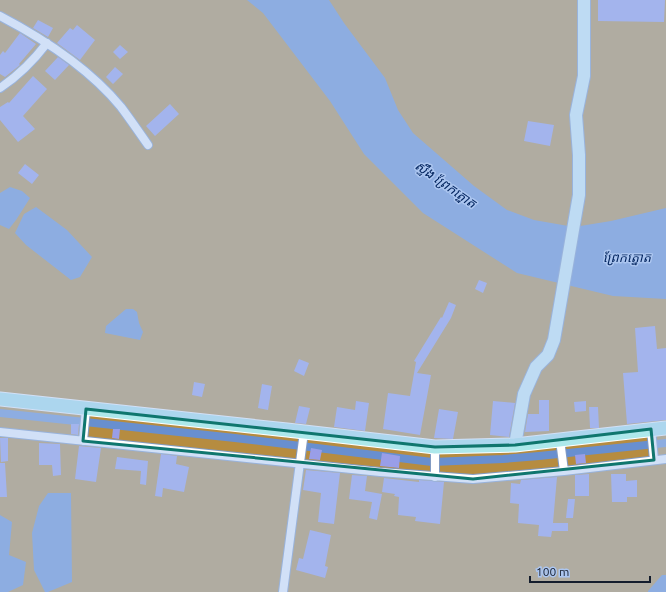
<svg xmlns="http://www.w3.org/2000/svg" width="666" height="592" viewBox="0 0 666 592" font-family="Ubuntu,'Noto Sans Khmer',sans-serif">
<rect width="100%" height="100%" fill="#acc6f0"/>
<path fill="#b68c40" d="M 0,0 L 666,0 L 666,592 L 0,592 Z"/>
<path fill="#688fcf" d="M 247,0 L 329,0 L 344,23 L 385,78 L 398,110 L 413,133 L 474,186 L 507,210 L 534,220 L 574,227 L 611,221 L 666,208 L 666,299 L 613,296 L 517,273 L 423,213 L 364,154 L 330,101 L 263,13 Z
M 10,187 L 22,191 L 30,198 L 16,220 L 9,229 L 0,225 L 0,193 Z
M 36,207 L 67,230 L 92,257 L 80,277 L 71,280 L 26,245 L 15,233 L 24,214 Z
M 126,309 L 133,309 L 137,312 L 139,323 L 143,332 L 140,340 L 105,333 L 106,326 Z
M 48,493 L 71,493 L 72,582 L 48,592 L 45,592 L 34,570 L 32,533 L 39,506 Z
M 0,515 L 12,522 L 9,555 L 26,562 L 23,585 L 8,592 L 0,592 Z
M 662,575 L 666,575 L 666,592 L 648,592 L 648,591 Z"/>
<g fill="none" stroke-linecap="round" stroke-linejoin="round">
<path stroke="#688fcf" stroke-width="8" d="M 0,413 L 235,438 L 432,462 L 503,459 L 539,456 L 666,443"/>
</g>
<path fill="#999ee8" d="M 598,0 L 665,0 L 664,22 L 598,21 Z
M 38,20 L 53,28 L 48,37 L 33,28 Z
M 77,25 L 95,40 L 80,60 L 57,43 L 70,28 L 73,30 Z
M 20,33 L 36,44 L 19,64 L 20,65 L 5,77 L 0,74 L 0,55 L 3,51 L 5,53 Z
M 120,45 L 128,52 L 120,59 L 113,52 Z
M 58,57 L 69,65 L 55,80 L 45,71 Z
M 115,67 L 123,74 L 113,84 L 106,77 Z
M 33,76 L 47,89 L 23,116 L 35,129 L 18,142 L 0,120 L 0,107 L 8,102 L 9,103 Z
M 170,104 L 179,114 L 155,136 L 146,126 Z
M 528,121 L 554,125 L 550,146 L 524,141 Z
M 25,164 L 39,175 L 32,184 L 18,173 Z
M 479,280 L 487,283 L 483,293 L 475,289 Z
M 449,302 L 456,305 L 451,318 L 417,373 L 431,375 L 420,435 L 383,429 L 388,393 L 410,396 L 416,362 L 414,361 L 441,317 L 442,318 Z
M 655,326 L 657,349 L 666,348 L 666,420 L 627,424 L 623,373 L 638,372 L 635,328 Z
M 299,359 L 309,363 L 304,376 L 294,371 Z
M 194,382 L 205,384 L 202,397 L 192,395 Z
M 262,384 L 272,386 L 268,410 L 258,408 Z
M 539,400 L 549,400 L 549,431 L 525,432 L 528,414 L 539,414 Z
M 356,401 L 369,403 L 365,431 L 334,427 L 337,407 L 355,410 Z
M 493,401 L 515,403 L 509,437 L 490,435 Z
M 586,401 L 586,411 L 575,412 L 574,402 Z
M 299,406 L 310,408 L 306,424 L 295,423 Z
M 589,407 L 598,407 L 599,428 L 590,428 Z
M 439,409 L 458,412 L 453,439 L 434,438 Z
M 71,424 L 79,424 L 78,435 L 71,434 Z
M 113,429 L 120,429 L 119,439 L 112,438 Z
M 0,438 L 8,438 L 8,461 L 1,462 Z
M 39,443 L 60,444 L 61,475 L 53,476 L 52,465 L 39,465 Z
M 79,446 L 101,448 L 96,482 L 75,479 Z
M 311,448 L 322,450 L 320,460 L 309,459 Z
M 382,453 L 400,456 L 399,468 L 380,466 Z
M 161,454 L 177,456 L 176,464 L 189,467 L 184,492 L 163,488 L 162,497 L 155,496 Z
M 585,454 L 586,463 L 576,464 L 575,455 Z
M 117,457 L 148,461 L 146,485 L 140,484 L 141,471 L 115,469 Z
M 0,463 L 5,463 L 7,497 L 0,497 Z
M 306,470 L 340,473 L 334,524 L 318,522 L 321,493 L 303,490 Z
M 589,474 L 589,496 L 575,496 L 575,475 Z
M 611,474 L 626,474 L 626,481 L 637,480 L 637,497 L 627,497 L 627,502 L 612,502 Z
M 352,475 L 367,476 L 365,491 L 382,494 L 377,520 L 369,518 L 372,502 L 349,499 Z
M 557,477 L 553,523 L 568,523 L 568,531 L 552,531 L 551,537 L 538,536 L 539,525 L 518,523 L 519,504 L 510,503 L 511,483 L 520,484 L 521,480 Z
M 384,478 L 419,482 L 419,480 L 444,482 L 440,524 L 415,521 L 416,517 L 398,515 L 399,497 L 394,496 L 395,494 L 382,492 Z
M 568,499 L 575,499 L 573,518 L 566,518 Z
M 310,530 L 331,535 L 325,566 L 328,567 L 325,578 L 296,570 L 299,558 L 303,559 Z"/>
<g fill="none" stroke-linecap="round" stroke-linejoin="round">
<g stroke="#829bc3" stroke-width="10">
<path id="street" d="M 0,16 C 44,39 89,68 121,107 C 130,119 139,132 148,145
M 0,88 C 18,76 34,60 47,43
M 651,429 L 654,460
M 0,432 L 380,472 L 473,479 L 564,471 L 666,459
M 560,440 L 564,471
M 83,441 L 86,409
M 435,477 L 435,447
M 283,592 L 304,432"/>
</g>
<g stroke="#829bc3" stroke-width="14">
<path id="secondary" d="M 515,445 L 524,394 L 536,367 L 548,355 L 554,340 L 579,195 L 579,155 L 576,115 L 584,76 L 584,0"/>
</g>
<g stroke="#fff" stroke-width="15">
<path id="primary" d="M 0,399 L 287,430 L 435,447 L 515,445 L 666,428"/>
</g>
<use href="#street" stroke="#fff" stroke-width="8"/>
<use href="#secondary" stroke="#d6f4f5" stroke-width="12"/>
<use href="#primary" stroke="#ade8eb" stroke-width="13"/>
</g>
<path d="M0 0H666V592H0ZM 86,409 L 435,447 L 515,445 L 651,429 L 654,460 L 473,479 L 83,441 Z" fill="#acc6f0" fill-opacity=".55" fill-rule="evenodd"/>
<path fill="none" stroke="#0f766e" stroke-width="3" stroke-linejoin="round" d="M 86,409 L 435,447 L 515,445 L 651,429 L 654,460 L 473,479 L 83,441 Z"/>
<g text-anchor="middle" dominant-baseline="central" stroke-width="3" stroke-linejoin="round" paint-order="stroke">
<g font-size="13" font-style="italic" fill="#03255f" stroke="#acc6f0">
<text transform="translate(446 184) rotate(35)">ស្ទឹង ព្រែកត្នោត</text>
<text x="627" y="257">ព្រែកត្នោត</text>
</g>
</g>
<path d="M530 576v6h120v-6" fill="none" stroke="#141d2d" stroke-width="2"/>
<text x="536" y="576" font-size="12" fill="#141d2d" stroke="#acc6f0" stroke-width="3" paint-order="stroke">100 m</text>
</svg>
